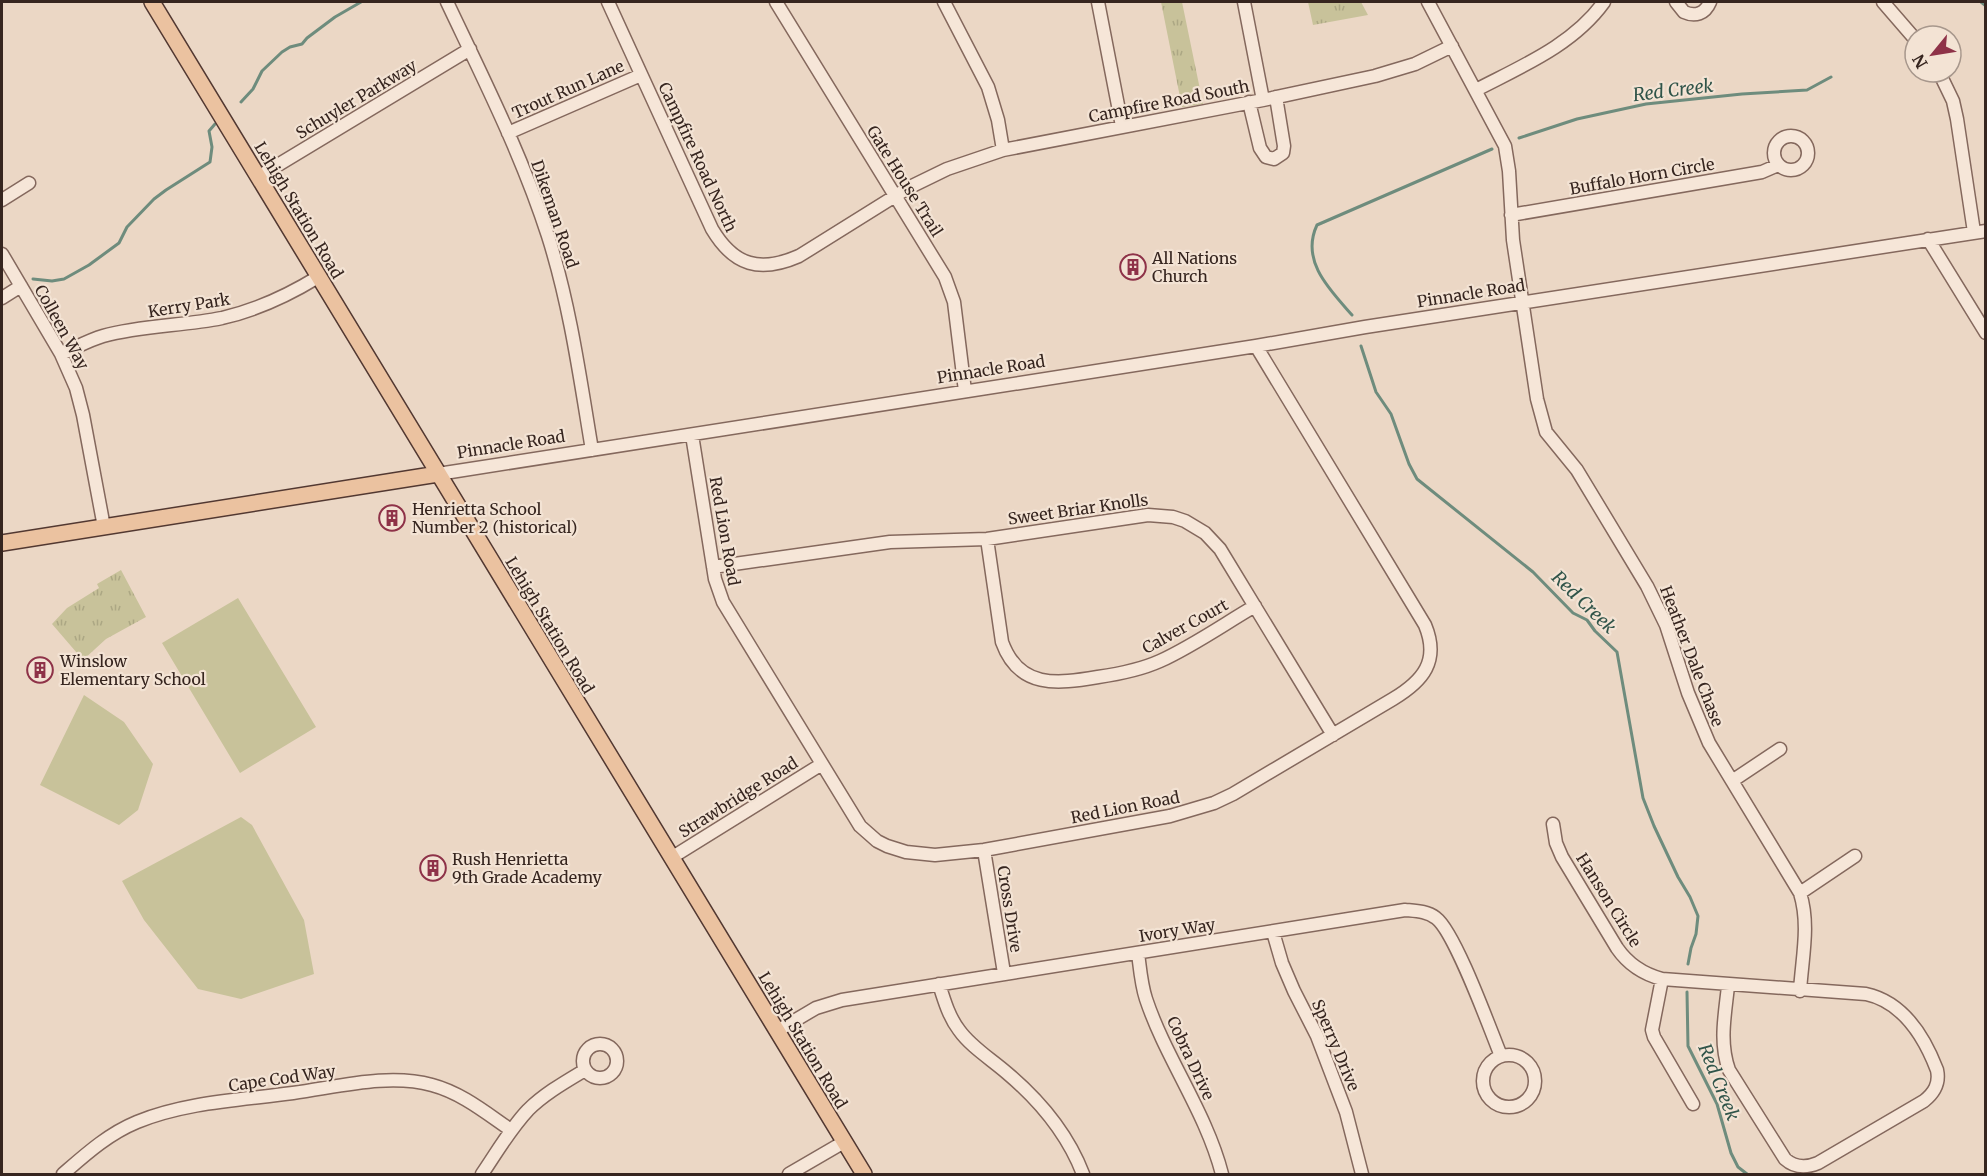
<svg xmlns="http://www.w3.org/2000/svg" width="1987" height="1176" viewBox="0 0 1987 1176" font-family="Merriweather,serif">
<defs>
<pattern id="grass-tufts" width="24" height="20" patternUnits="userSpaceOnUse" patternTransform="scale(1.5)"><rect width="24" height="20" fill="#c8c29a"/><path d="M3 7l-1-3M5 7V3M7 7l1-3M15 17l-1-3M17 17v-4M19 17l1-3" fill="none" stroke="#aca784"/></pattern>
</defs>
<rect width="100%" height="100%" fill="#ebd7c5"/>
<path fill="url(#grass-tufts)" d="M 1161,2 L 1182,2 L 1203,104 L 1182,107 Z
M 1308,2 L 1361,2 L 1368,15 L 1313,25 Z
M 121,570 L 146,617 L 106,639 L 83,660 L 52,624 L 67,608 L 99,588 L 97,584 Z"/>
<path fill="#c8c29a" d="M 238,598 L 316,727 L 240,773 L 162,643 Z
M 84,695 L 124,722 L 153,764 L 138,810 L 119,825 L 40,785 Z
M 241,817 L 252,825 L 304,920 L 314,974 L 241,999 L 198,989 L 144,920 L 122,881 Z"/>
<g fill="none" stroke-linecap="round" stroke-linejoin="round">
<path stroke="#6e8c7d" stroke-width="3" d="M 1981,2 L 1986,6
M 241,102 L 253,89 L 262,71 L 282,52 L 290,47 L 302,44 L 307,38 L 335,17 L 361,2
M 1519,138 L 1577,119 L 1646,104 L 1742,94 L 1807,90 L 1831,77
M 33,279 L 52,281 L 64,279 L 89,265 L 119,243 L 127,227 L 154,199 L 166,190 L 210,162 L 212,147 L 209,131 L 215,124
M 1352,315 C 1330,290 1300,261 1317,225 L 1492,149
M 1361,346 L 1376,392 L 1391,414 L 1409,464 L 1417,479 L 1533,572 L 1573,613 L 1587,620 L 1595,631 L 1617,652 L 1643,798 L 1654,826 L 1678,877 L 1690,897 L 1698,916 L 1696,934 L 1691,948 L 1688,964
M 1687,992 L 1688,1046 L 1717,1104 L 1731,1153 L 1738,1167 L 1747,1174"/>
<g stroke="#84685d" stroke-width="15">
<path id="minor" d="M 447,2 C 483,78 522,155 548,236 C 570,305 580,378 592,450
M 608,2 L 712,229 C 734,266 760,273 799,256 L 908,188 L 947,169 L 1003,150 L 1263,100 L 1375,76 L 1415,64 L 1452,46
M 776,2 L 945,277 L 954,302 L 965,391
M 944,2 L 988,87 L 998,120 L 1003,150
M 1098,2 L 1122,126
M 1244,2 L 1263,100
M 1428,2 L 1505,146 L 1509,171 L 1513,240 L 1537,399 L 1546,432 L 1577,470 L 1647,586 L 1666,625 L 1688,693 L 1709,743 L 1800,893 C 1810,925 1802,958 1800,991
M 1676,2 L 1684,12 C 1695,17 1705,14 1710,2
M 1883,2 L 1915,39
M 1939,72 L 1953,101 L 1957,119 L 1974,232
M 1476,90 C 1522,66 1573,45 1604,2
M 1249,102 L 1260,148 L 1266,157 L 1274,159 L 1283,153 L 1284,146 L 1276,97
M 508,133 L 641,75
M1774 153a17 17 0 1 1 34 0a17 17 0 1 1-34 0Z
M 258,177 L 470,49
M 2,200 L 29,183
M 1511,215 L 1762,172 L 1778,165
M 1928,239 L 1986,333
M 2,254 L 61,354 L 76,388 L 83,415 L 104,527
M 2,298 L 21,286
M 61,354 C 75,348 89,340 103,336 C 142,325 183,326 222,318 C 257,310 287,296 318,277
M 692,435 L 715,579 L 723,602 L 860,826 L 877,841 L 887,846 L 906,852 L 935,855 L 984,850 L 1170,816 L 1214,803 L 1233,794 L 1393,699 C 1423,681 1440,661 1425,625 L 1256,346
M 438,474 L 1256,346 L 1365,327 L 1986,231
M 987,539 L 1002,642 C 1019,689 1057,684 1098,677 C 1119,674 1140,670 1160,661 C 1193,646 1224,624 1255,606
M 713,567 L 890,542 L 987,539 L 1148,515 L 1173,517 L 1185,521 L 1205,533 L 1220,549 L 1333,735
M 1732,781 L 1780,749
M 1553,824 L 1556,843 L 1562,857 L 1617,948 C 1628,964 1643,974 1662,979 L 1866,994 C 1903,1002 1924,1036 1937,1070 C 1940,1084 1934,1093 1924,1101 L 1818,1163 C 1806,1168 1795,1168 1785,1159 L 1729,1070 C 1719,1042 1725,1015 1728,986
M 984,850 L 1004,973
M 671,858 L 822,764
M 1800,893 L 1855,856
M 1273,932 L 1282,963 L 1294,991 L 1317,1036 L 1346,1112 L 1362,1174
M 1138,953 C 1140,968 1141,984 1146,999 C 1166,1059 1206,1112 1222,1174
M 1662,979 L 1652,1030 L 1654,1037 L 1693,1104
M 939,984 C 944,1000 949,1017 959,1030 C 971,1047 991,1059 1007,1073 C 1039,1100 1068,1135 1083,1174
M 777,1031 L 816,1008 L 842,1000 L 1405,910 C 1416,911 1427,911 1436,918 C 1455,932 1490,1029 1501,1056
M583 1061a17 17 0 1 1 34 0a17 17 0 1 1-34 0Z
M1483 1081a26 26 0 1 1 52 0a26 26 0 1 1-52 0Z
M 63,1174 C 86,1154 108,1134 137,1122 C 186,1102 241,1100 293,1093 C 338,1087 388,1073 432,1085 C 462,1093 486,1113 511,1130
M 482,1174 C 497,1152 510,1129 528,1110 C 544,1094 565,1082 585,1070
M 789,1174 L 844,1142"/>
</g>
<g stroke="#523831" stroke-width="18">
<path id="major" d="M 152,2 L 864,1174
M 2,543 L 438,474"/>
</g>
<use href="#minor" stroke="#f6e6d8" stroke-width="12"/>
<use href="#major" stroke="#ebc2a0" stroke-width="15"/>
</g>
<defs>
<g id="building-ring" transform="scale(1.35)"><circle r="9.5" fill="#f3e3d4" stroke="#8e3248" stroke-width="1.5"/><path d="M-4-6H4V6H1V3H-1V6H-4ZM-2.5-4.3h1.7v1.8h-1.7ZM.8-4.3h1.7v1.8H.8ZM-2.5-1h1.7V.8h-1.7ZM.8-1h1.7V.8H.8Z" fill="#8e3248"/></g>
</defs>
<g fill-rule="evenodd">
<use href="#building-ring" x="1133" y="267"/>
<use href="#building-ring" x="392" y="518"/>
<use href="#building-ring" x="40" y="670"/>
<use href="#building-ring" x="433" y="868"/>
</g>
<g text-anchor="middle" dominant-baseline="central" stroke-width="4.5" stroke-linejoin="round" paint-order="stroke">
<g font-size="16" fill="#36251f" stroke="#f3e3d4">
<text transform="translate(568 89) rotate(-24)">Trout Run Lane</text>
<text transform="translate(356 99) rotate(-31)">Schuyler Parkway</text>
<text transform="translate(1169 101) rotate(-11)">Campfire Road South</text>
<text transform="translate(698 157) rotate(65)">Campfire Road North</text>
<text transform="translate(1642 176) rotate(-10)">Buffalo Horn Circle</text>
<text transform="translate(905 181) rotate(58)">Gate House Trail</text>
<text transform="translate(299 210) rotate(59)">Lehigh Station Road</text>
<text transform="translate(555 214) rotate(71)">Dikeman Road</text>
<text transform="translate(1471 293) rotate(-9)">Pinnacle Road</text>
<text transform="translate(189 305) rotate(-9)">Kerry Park</text>
<text transform="translate(62 327) rotate(61)">Colleen Way</text>
<text transform="translate(991 369) rotate(-9)">Pinnacle Road</text>
<text transform="translate(511 444) rotate(-9)">Pinnacle Road</text>
<text transform="translate(1078 509) rotate(-8)">Sweet Briar Knolls</text>
<text transform="translate(725 531) rotate(80)">Red Lion Road</text>
<text transform="translate(550 625) rotate(59)">Lehigh Station Road</text>
<text transform="translate(1185 626) rotate(-29)">Calver Court</text>
<text transform="translate(1692 656) rotate(69)">Heather Dale Chase</text>
<text transform="translate(738 797) rotate(-32)">Strawbridge Road</text>
<text transform="translate(1125 807) rotate(-11)">Red Lion Road</text>
<text transform="translate(1609 900) rotate(58)">Hanson Circle</text>
<text transform="translate(1010 909) rotate(81)">Cross Drive</text>
<text transform="translate(1177 930) rotate(-9)">Ivory Way</text>
<text transform="translate(803 1040) rotate(59)">Lehigh Station Road</text>
<text transform="translate(1336 1045) rotate(67)">Sperry Drive</text>
<text transform="translate(1191 1058) rotate(65)">Cobra Drive</text>
<text transform="translate(282 1078) rotate(-8)">Cape Cod Way</text>
</g>
<g font-size="16" fill="#36251f" stroke="#f3e3d4" text-anchor="start">
<text x="1152" y="258">All Nations<tspan x="1152" dy="18">Church</tspan></text>
<text x="412" y="509">Henrietta School<tspan x="412" dy="18">Number 2 (historical)</tspan></text>
<text x="60" y="661">Winslow<tspan x="60" dy="18">Elementary School</tspan></text>
<text x="452" y="859">Rush Henrietta<tspan x="452" dy="18">9th Grade Academy</tspan></text>
</g>
<g font-size="18" font-style="italic" fill="#305449" stroke="#f3e3d4">
<text transform="translate(1673 90) rotate(-7)">Red Creek</text>
<text transform="translate(1584 602) rotate(44)">Red Creek</text>
<text transform="translate(1719 1082) rotate(68)">Red Creek</text>
</g>
</g>
<rect width="1987" height="1176" fill="none" stroke="#36251f" stroke-width="6"/>
<g transform="translate(1933 54) rotate(240)"><circle r="28" fill="#f3e3d4" stroke="#a7978c" stroke-width="1.5"/>
<path d="M0-4.5L10 22L0 15L-10 22Z" fill="#8e3248"/>
<text y="-9" font-size="16" font-weight="bold" text-anchor="middle" fill="#36251f">N</text>
</g>
</svg>
